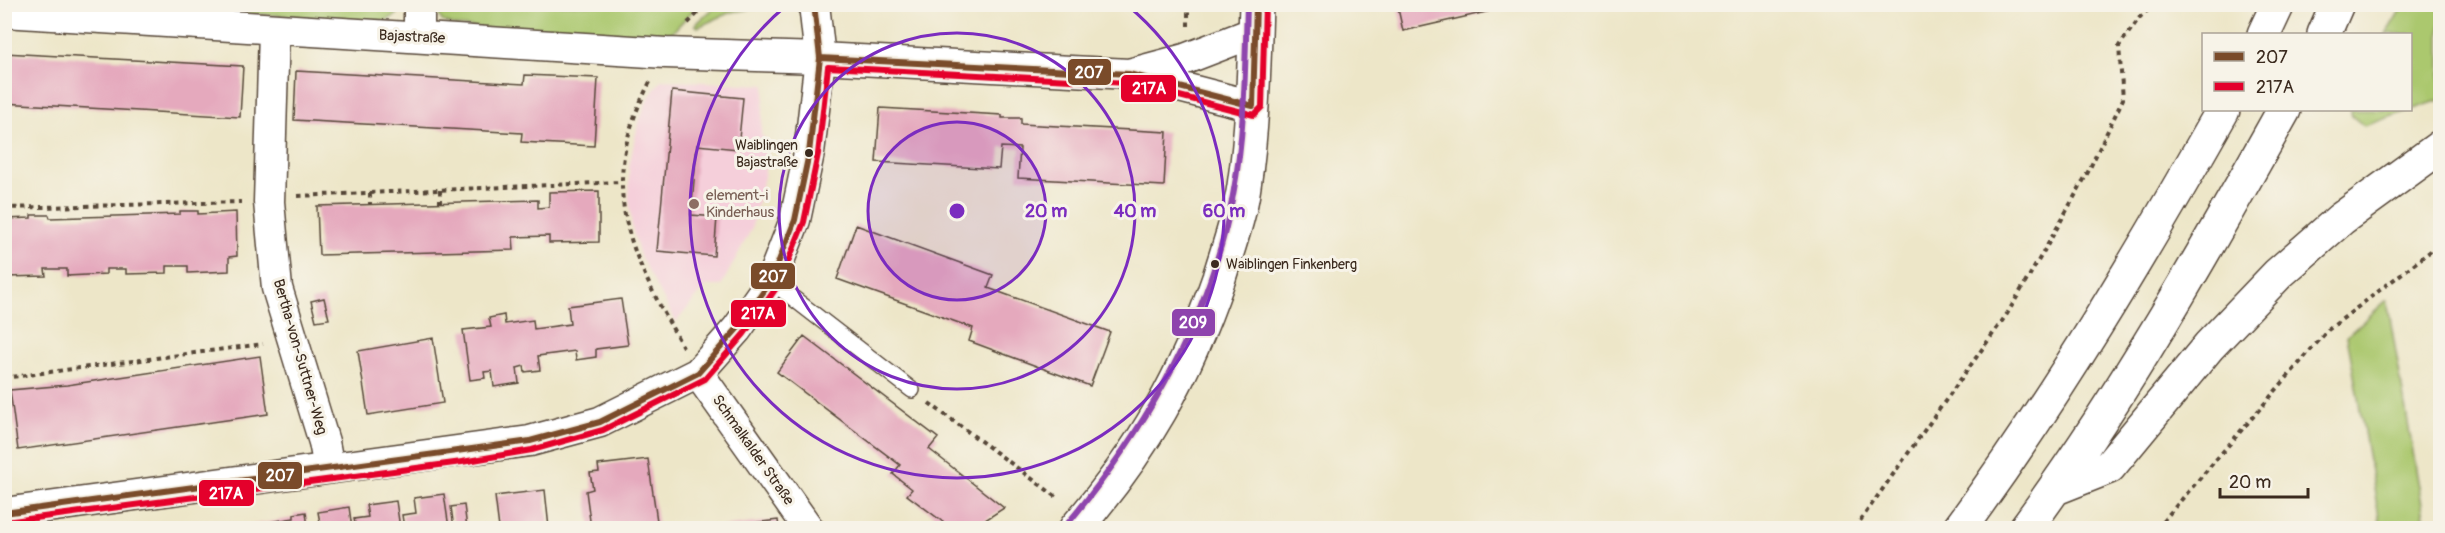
<svg xmlns="http://www.w3.org/2000/svg" width="2445" height="533" viewBox="0 0 2445 533" font-family="Pangolin,sans-serif">
<rect width="100%" height="100%" fill="#f7f3e8"/>
<filter id="ink" filterUnits="userSpaceOnUse"><feTurbulence type="fractalNoise" baseFrequency=".0167" numOctaves="2"/><feDisplacementMap in="SourceGraphic" scale="12" xChannelSelector="R" yChannelSelector="G"/><feConvolveMatrix kernelMatrix="1 2 1 2 8 2 1 2 1" color-interpolation-filters="sRGB"/></filter>
<filter id="wash" filterUnits="userSpaceOnUse"><feTurbulence type="fractalNoise" baseFrequency=".008" numOctaves="4" result="noise"/><feDisplacementMap in="SourceGraphic" scale="24" xChannelSelector="R" yChannelSelector="G"/><feGaussianBlur stdDeviation="1.35" result="paint"/><feColorMatrix in="noise" values="0 0 0 0 0 0 0 0 0 0 0 0 0 0 0 0 0 1.4 0 .05"/><feComposite in="paint" operator="in"/></filter>
<g filter="url(#wash)">
<rect width="100%" height="100%" fill="#ede6c8"/>
<path fill="#f5cfda" d="M 661,80 L 765,85 L 761,135 L 769,141 L 764,177 L 751,230 L 721,286 L 706,286 L 676,322 L 640,256 L 632,228 L 629,199 L 629,167 L 638,124 L 648,99 Z"/>
<path fill="#abc86e" stroke="#737946" stroke-width="1.5" d="M 2404,4 L 2440,5 L 2440,100 L 2364,126 L 2352,116 L 2350,110 L 2410,110 L 2410,34 L 2386,34 Z
M 113,5 L 402,5 L 395,16 L 383,22 Z
M 434,5 L 698,5 L 666,39 L 456,26 L 442,21 Z
M 717,5 L 717,4 L 783,5 L 731,12 L 698,27 L 695,25 Z
M 2387,300 L 2426,528 L 2381,528 L 2347,336 Z"/>
<g id="blocks">
<path fill="#e5a9bd" d="M 1397,4 L 1517,4 L 1517,5 L 1403,31 Z
M 4,53 L 243,66 L 240,117 L 4,103 Z
M 296,71 L 524,84 L 525,75 L 598,78 L 594,146 L 521,142 L 522,133 L 294,120 Z
M 672,91 L 743,98 L 738,149 L 697,145 L 691,215 L 717,217 L 714,256 L 657,251 Z
M 880,108 L 1002,115 L 1002,118 L 1021,118 L 1021,124 L 1167,132 L 1164,186 L 1018,178 L 1020,148 L 1001,147 L 999,169 L 876,162 Z
M 599,191 L 599,242 L 549,243 L 549,236 L 513,237 L 514,250 L 319,255 L 317,206 L 538,200 L 538,208 L 549,207 L 549,192 Z
M 180,211 L 198,211 L 198,214 L 236,212 L 237,256 L 229,257 L 229,271 L 188,273 L 188,266 L 167,266 L 167,273 L 126,274 L 126,269 L 106,269 L 106,274 L 67,276 L 67,269 L 45,269 L 46,276 L 4,277 L 4,219 L 31,218 L 31,215 L 49,215 L 50,218 L 180,214 Z
M 856,225 L 993,275 L 988,288 L 1110,332 L 1090,386 L 969,341 L 973,328 L 837,279 Z
M 324,298 L 329,319 L 316,321 L 311,301 Z
M 621,299 L 628,345 L 596,349 L 596,357 L 576,360 L 575,351 L 538,356 L 540,370 L 525,372 L 524,366 L 517,368 L 519,383 L 494,387 L 492,371 L 484,372 L 485,378 L 470,380 L 463,330 L 491,327 L 489,318 L 504,315 L 505,324 L 533,320 L 534,329 L 570,324 L 568,306 Z
M 804,336 L 938,438 L 929,449 L 1004,508 L 973,528 L 951,528 L 907,495 L 912,489 L 893,474 L 900,465 L 777,372 Z
M 433,338 L 443,403 L 368,415 L 358,351 Z
M 260,356 L 268,414 L 18,450 L 10,390 L 67,385 Z
M 648,459 L 658,528 L 591,528 L 586,491 L 593,489 L 590,473 L 599,472 L 598,465 Z
M 545,490 L 549,528 L 499,528 L 495,496 Z
M 444,494 L 449,528 L 404,528 L 402,515 L 416,513 L 414,498 Z
M 396,501 L 400,528 L 356,528 L 354,519 L 368,517 L 366,505 Z
M 464,505 L 467,528 L 454,528 L 451,507 Z
M 349,507 L 352,528 L 321,528 L 318,512 Z
M 306,512 L 308,528 L 233,528 L 294,518 L 294,514 Z
M 778,520 L 779,528 L 722,528 L 722,527 Z"/>
</g>
</g>
<g filter="url(#ink)">
<use href="#blocks" fill-opacity="0" stroke="#564638" stroke-width="1.5"/>
<g fill="none" stroke-linecap="round" stroke-linejoin="round">
<g stroke="#564638" stroke-width="18">
<path id="lane" d="M 771,281 L 912,390"/>
</g>
<g stroke="#564638" stroke-width="33">
<path id="street" d="M 4,12 L 666,53 L 820,58 L 1129,74 L 1253,106
M 274,30 L 269,202 L 277,288 L 324,442 L 329,468
M 419,37 L 419,4
M 1129,74 L 1185,59 L 1255,32
M 698,373 L 808,528
M 4,513 L 530,441 L 600,422 L 698,373 L 737,329 L 771,281 L 795,220 L 809,153 L 820,58 L 814,4"/>
</g>
<g stroke="#564638" stroke-width="36">
<path id="secondary" d="M 1076,528 C 1144,449 1185,377 1219,278 C 1228,248 1240,216 1244,186 C 1253,126 1254,65 1256,4"/>
</g>
<g stroke="#564638" stroke-width="36">
<path id="highway" d="M 2264,34 L 2278,4
M 2324,34 L 2337,4
M 2056,488 L 2109,467 L 2209,346 L 2278,274 L 2341,219 L 2440,147
M 1960,528 C 2057,396 2142,253 2223,110
M 2026,528 C 2123,396 2204,253 2284,110"/>
</g>
<path stroke="#564638" stroke-width="4" stroke-dasharray="4.5 4.5" stroke-linecap="butt" d="M 688,23 L 707,4
M 1188,26 L 1188,4
M 650,82 C 595,187 629,252 683,347
M 440,190 L 440,203
M 370,193 L 370,204
M 298,196 L 621,182
M 4,208 L 241,202
M 4,378 L 263,344
M 929,403 L 1058,498
M 1855,528 L 2007,314 L 2048,244 L 2087,174 L 2123,99 L 2119,46 L 2140,17 L 2155,4
M 2157,528 L 2328,330 L 2440,244"/>
<use href="#lane" stroke="#fff" stroke-width="15"/>
<use href="#street" stroke="#fff" stroke-width="30"/>
<use href="#secondary" stroke="#fff" stroke-width="33"/>
<use href="#highway" stroke="#fff" stroke-width="33"/>
<g stroke="#f7f3e8" stroke-width="10">
<path id="bus-1" d="M 820,58 L 1129,74 L 1253,106 L 1256,4
M 4,513 L 530,441 L 600,422 L 698,373 L 737,329 L 771,281 L 795,220 L 809,153 L 820,58 L 814,4"/>
</g>
<g stroke="#f7f3e8" stroke-width="10">
<path id="bus-2" d="M 5,522 L 462,462 L 532,450 L 603,430 L 705,379 L 744,334 L 779,284 L 804,222 L 818,154 L 828,67 L 1128,83 L 1254,115 L 1262,107 L 1265,4"/>
</g>
<g stroke="#f7f3e8" stroke-width="10">
<path id="bus-3" d="M 1069,522 C 1147,428 1210,317 1233,195 C 1245,133 1245,68 1247,4"/>
</g>
<use href="#bus-1" stroke="#7a4b2a" stroke-width="6"/>
<use href="#bus-2" stroke="#e4002b" stroke-width="6"/>
<use href="#bus-3" stroke="#8e44ad" stroke-width="6"/>
</g>
</g>
<circle cx="957" cy="211" r="89" fill="#7b2cbf" fill-opacity=".12"/>
<g fill="none" stroke="#7b2cbf" stroke-width="3">
<circle cx="957" cy="211" r="89"/>
<circle cx="957" cy="211" r="178"/>
<path d="M1127 5A267 267 0 1 1 787 5"/>
</g>
<g fill="#3b2a1e" stroke="#f7f3e8" stroke-width="2">
<circle cx="809" cy="153" r="5"/>
<circle cx="1215" cy="264" r="5"/>
</g>
<circle fill="#8d6e63" stroke="#f7f3e8" stroke-width="2" cx="694" cy="204" r="6"/>
<g text-anchor="middle" dominant-baseline="central" stroke-width="6" stroke-linejoin="round" paint-order="stroke">
<g font-size="14" fill="#3b2a1e" stroke="#f7f3e8" text-anchor="end">
<text x="798" y="145">Waiblingen<tspan x="798" dy="17">Bajastraße</tspan></text>
<text x="1226" y="264" text-anchor="start">Waiblingen Finkenberg</text>
</g>
<g font-size="15" fill="#3b2a1e" stroke="#f7f3e8">
<text transform="translate(412 37) rotate(3)">Bajastraße</text>
<text transform="translate(300 357) rotate(74)">Bertha-von-Suttner-Weg</text>
<text transform="translate(753 450) rotate(55)">Schmalkalder Straße</text>
</g>
<g font-size="15" fill="#785e54" stroke="#f7f3e8" text-anchor="start">
<text x="706" y="195">element-i<tspan x="706" dy="17">Kinderhaus</tspan></text>
</g>
</g>
<circle cx="957" cy="211" r="9" fill="#7b2cbf" stroke="#f7f3e8" stroke-width="3"/>
<g font-size="18" text-anchor="middle" font-weight="bold" fill="#7b2cbf" stroke="#f7f3e8" stroke-width="6" stroke-linejoin="round" paint-order="stroke">
<text x="1046" y="217">20 m</text>
<text x="1135" y="217">40 m</text>
<text x="1224" y="217">60 m</text>
</g>
<g stroke="#f7f3e8" stroke-width="2">
<rect x="1067" y="58" width="45" height="28" rx="6" fill="#7a4b2a"/>
<rect x="1120" y="74" width="57" height="29" rx="6" fill="#e4002b"/>
<rect x="750" y="262" width="46" height="28" rx="6" fill="#7a4b2a"/>
<rect x="730" y="299" width="57" height="29" rx="6" fill="#e4002b"/>
<rect x="1171" y="308" width="45" height="29" rx="6" fill="#8e44ad"/>
<rect x="257" y="461" width="46" height="29" rx="6" fill="#7a4b2a"/>
<rect x="198" y="479" width="57" height="28" rx="6" fill="#e4002b"/>
</g>
<g font-size="16" text-anchor="middle" font-weight="bold" fill="#fff">
<text x="1089" y="78">207</text>
<text x="1149" y="94">217A</text>
<text x="773" y="282">207</text>
<text x="758" y="319">217A</text>
<text x="1193" y="328">209</text>
<text x="280" y="481">207</text>
<text x="226" y="499">217A</text>
</g>
<rect width="2445" height="533" fill="none" stroke="#f7f3e8" stroke-width="24"/>
<rect x="2202" y="33" width="210" height="78" fill="#f7f3e8" stroke="#aca397" stroke-width="1.5"/>
<rect x="2214" y="52" width="30" height="9" fill="#7a4b2a" stroke="#aca397" stroke-width="1.5"/>
<text x="2256" y="63" font-size="18" fill="#3b2a1e">207</text>
<rect x="2214" y="82" width="30" height="9" fill="#e4002b" stroke="#aca397" stroke-width="1.5"/>
<text x="2256" y="93" font-size="18" fill="#3b2a1e">217A</text>
<path d="M2220 488v9h88v-9" fill="none" stroke="#3b2a1e" stroke-width="3"/>
<text x="2229" y="488" font-size="18" fill="#3b2a1e" stroke="#f7f3e8" stroke-width="4.5" paint-order="stroke">20 m</text>
</svg>
